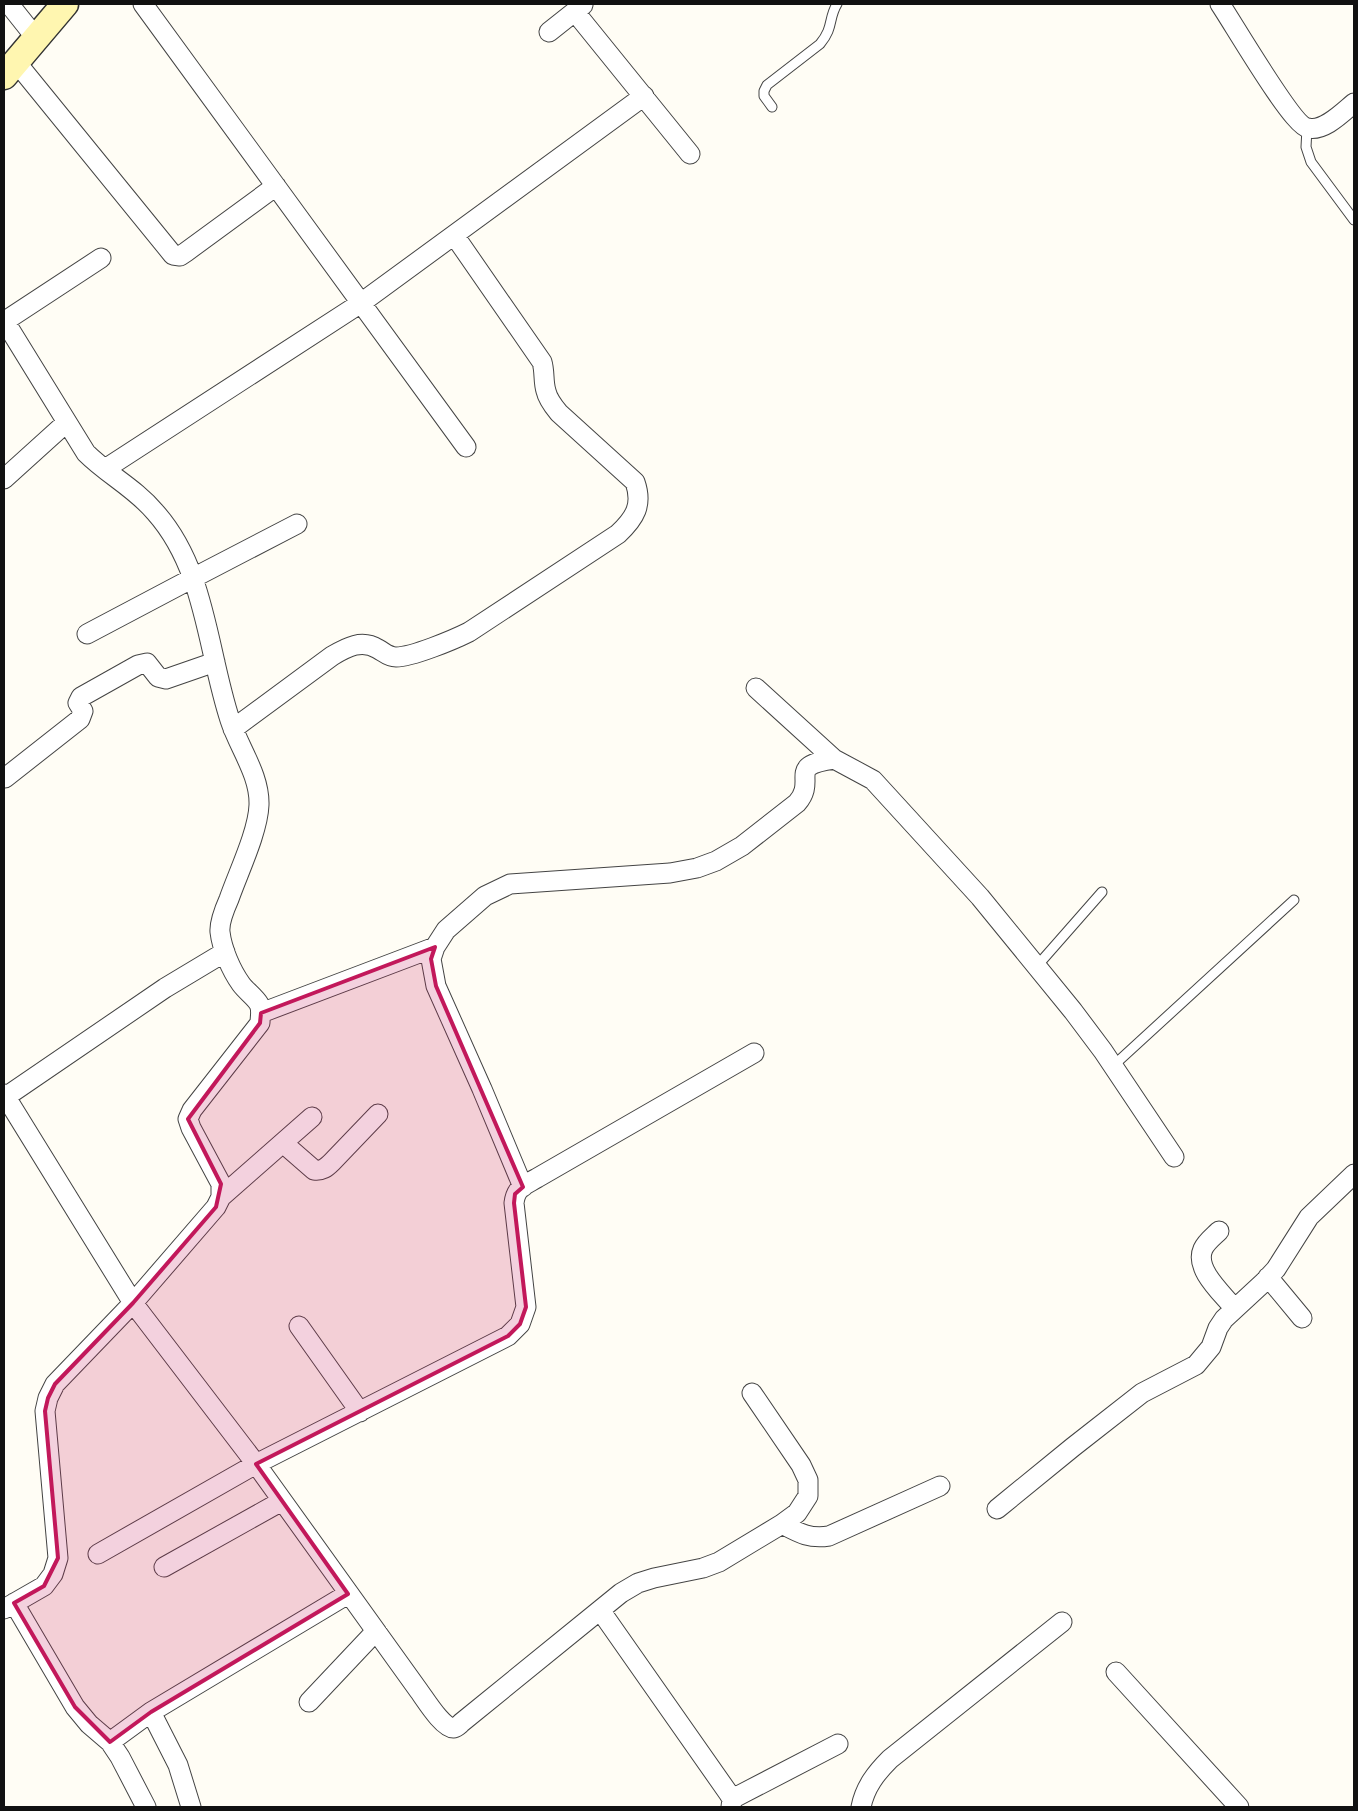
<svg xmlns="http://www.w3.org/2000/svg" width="1358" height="1811" viewBox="0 0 1358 1811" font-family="'Playfair Display',serif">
<rect width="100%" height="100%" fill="#fffdf5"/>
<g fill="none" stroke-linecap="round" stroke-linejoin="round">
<g stroke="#444" stroke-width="11">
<path id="lane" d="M 772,107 L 764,96 L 764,91 L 767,85 L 820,44 C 834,27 828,19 837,4
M 1307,128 L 1306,147 L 1311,162 L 1354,220
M 1037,966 L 1102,892
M 1113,1066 L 1294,900"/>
</g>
<g stroke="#444" stroke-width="21">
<path id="street" d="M 9,4 L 36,38
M 143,4 L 466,447
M 1220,4 C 1233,23 1292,125 1308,128 C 1324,132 1343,112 1354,103
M 575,12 L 690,154
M 549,32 L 583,5
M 16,62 L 173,255 L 180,256 L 186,252 L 276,186
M 4,320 L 86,453 C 108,475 135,488 155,512 C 206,569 207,650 230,720 C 239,748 260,775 259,805 C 258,832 238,873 229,899 C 225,908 219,922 220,932 C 222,949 231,970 241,984 C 246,991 255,997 259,1004 C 262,1010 260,1017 260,1023 L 192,1110 L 188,1119 L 191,1128 L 221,1184 L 221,1197 L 216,1207 L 133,1303 L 55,1384 L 48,1398 L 45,1411 L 58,1558 L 53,1574 L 44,1586 L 4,1609
M 5,321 L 101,258
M 105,469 L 361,303 L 644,96
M 4,479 L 67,422
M 87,634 L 193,578 L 297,524
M 756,688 L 834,759 L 873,780 L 980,897 L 1073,1011 L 1103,1051 L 1174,1157
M 233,729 L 332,656 C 347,647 362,639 378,649 C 384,652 388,657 396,657 C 412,657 453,640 469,632 L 618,534 C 635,518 643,505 635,482 L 559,413 C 554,407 548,400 546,391 C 543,381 545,372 542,362 L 454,235
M 5,778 L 80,719 L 83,711 L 78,703 L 81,697 L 138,665 L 147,663 L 158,677 L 166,679 L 215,662
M 261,1013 L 435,947
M 4,1094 L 133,1303 L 256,1464 L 419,1691 C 425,1699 444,1730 454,1728 C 455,1728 461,1724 461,1723 L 621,1593 L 638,1583 L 654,1578 L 703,1568 L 719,1562 L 782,1524 L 797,1513 L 808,1496 L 808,1480 L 801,1465 L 752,1393
M 4,1098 L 165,988 L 225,952
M 283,1143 L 314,1170 C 322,1171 326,1168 332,1162 L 378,1114
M 523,1187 L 482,1089 L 436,986 L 431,959 L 435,947 L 446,930 L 485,896 L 510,884 L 670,873 L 697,868 L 716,861 L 742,846 L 797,803 C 818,779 785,766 834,759
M 221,1197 L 312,1117
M 1219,1231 C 1214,1236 1206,1242 1203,1249 C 1194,1269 1222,1293 1234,1308
M 1268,1277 L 1302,1318
M 299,1326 L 360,1412
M 997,1509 L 1073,1447 L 1142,1393 L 1196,1365 L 1211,1347 L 1218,1328 L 1224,1319 L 1264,1282 L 1276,1269 L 1309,1217 L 1354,1174
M 782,1524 C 799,1533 809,1539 829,1536 L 940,1486
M 98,1554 L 256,1464 L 508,1336 L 520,1324 L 526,1307 L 514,1203 C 516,1187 524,1186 537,1178 L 754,1053
M 164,1567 L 282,1501
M 14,1603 L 75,1707 L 89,1724 L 110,1742 L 120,1757 L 146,1807
M 600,1610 L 729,1794 L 732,1799 L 731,1807
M 1116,1672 L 1239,1807
M 309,1702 L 376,1631
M 151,1712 L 178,1765 L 191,1807
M 110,1742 L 151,1712 L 348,1594
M 732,1799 L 838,1744
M 861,1807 C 865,1787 876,1773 890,1759 L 1062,1622"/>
</g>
<g stroke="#333" stroke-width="29">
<path id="secondary" d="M 4,76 L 65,4"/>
</g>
<use href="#lane" stroke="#fff" stroke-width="9"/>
<use href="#street" stroke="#fff" stroke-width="19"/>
<use href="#secondary" stroke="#fff6b0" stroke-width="26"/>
</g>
<path fill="#c2185b" fill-opacity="0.2" stroke="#c2185b" stroke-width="4" stroke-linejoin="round" d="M 435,947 L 431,959 L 436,986 L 523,1187 L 515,1194 L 514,1203 L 526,1307 L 520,1324 L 508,1336 L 256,1464 L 348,1594 L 151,1712 L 110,1742 L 75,1707 L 14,1603 L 44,1586 L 58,1558 L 45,1411 L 48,1398 L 55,1384 L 133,1303 L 216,1207 L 221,1184 L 188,1119 L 260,1023 L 261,1013 Z"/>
<rect width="1358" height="1811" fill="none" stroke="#111111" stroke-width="10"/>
</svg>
